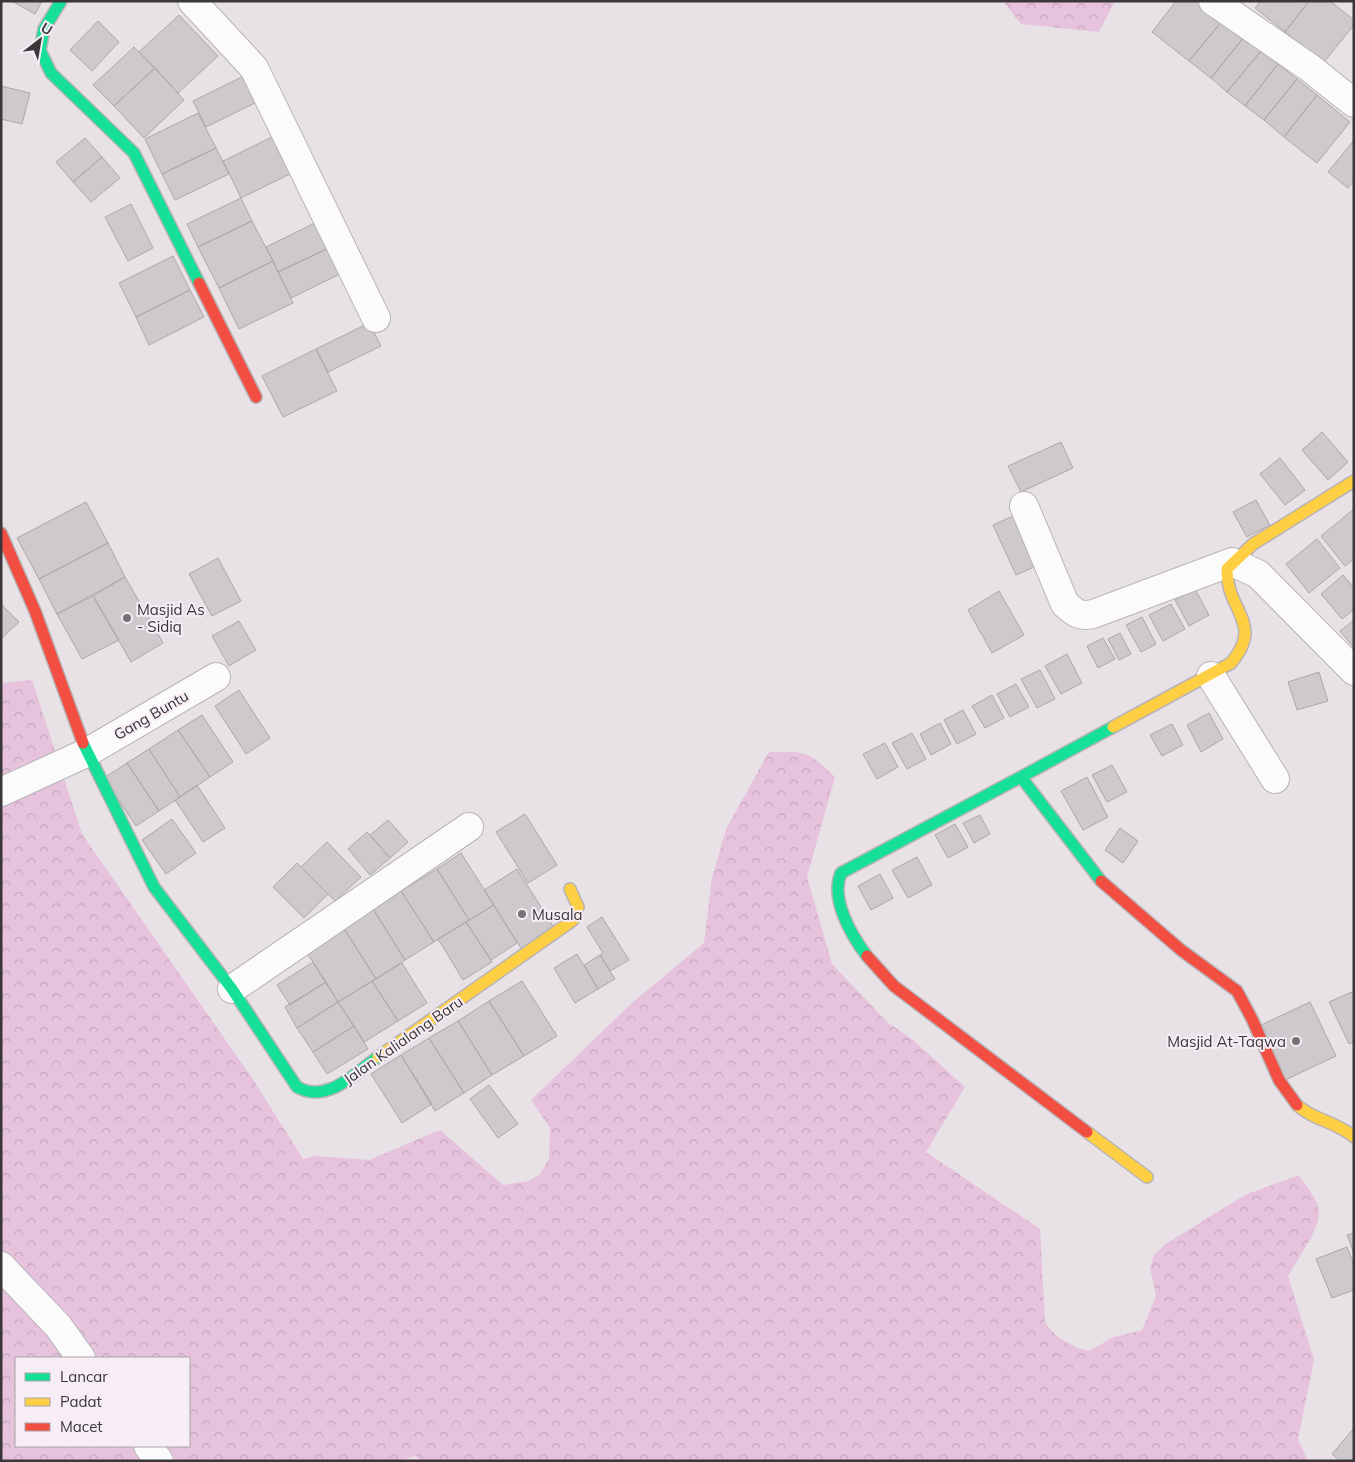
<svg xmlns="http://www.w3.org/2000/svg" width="1355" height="1462" viewBox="0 0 1355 1462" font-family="Mulish,sans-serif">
<defs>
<pattern id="forest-crowns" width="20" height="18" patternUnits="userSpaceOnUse" patternTransform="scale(1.25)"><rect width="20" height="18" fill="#e6c2dd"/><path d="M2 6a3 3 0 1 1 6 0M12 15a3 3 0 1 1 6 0" fill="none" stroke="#c6a7be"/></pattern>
</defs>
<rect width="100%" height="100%" fill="#e8e2e6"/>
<path fill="url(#forest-crowns)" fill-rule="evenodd" d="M 1003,1 L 1115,1 L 1099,32 L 1021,24 Z
M 32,680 L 82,834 L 252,1078 L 303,1159 L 316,1156 L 369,1160 L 440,1130 L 503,1185 L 529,1181 L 540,1174 L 549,1159 L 550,1128 L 531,1100 L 632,1003 L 704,943 L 712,878 L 726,829 L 769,752 C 806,751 808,751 835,777 L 807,877 L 832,964 L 887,1022 L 912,1039 L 965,1087 L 926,1152 L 1040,1229 L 1045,1322 C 1055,1338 1071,1347 1089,1351 L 1114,1337 L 1142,1330 L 1156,1296 L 1150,1268 L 1154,1255 L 1164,1245 L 1245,1195 L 1299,1175 C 1306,1186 1319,1200 1319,1213 C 1319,1231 1296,1261 1288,1276 L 1314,1360 L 1298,1439 L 1308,1461 L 420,1461 L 416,1456 L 398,1461 L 1,1461 L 1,683 ZM 16,1358 L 189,1358 L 189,1446 L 16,1446 Z"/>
<path fill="#cec9cc" stroke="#aca7aa" d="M 12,1 L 42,1 L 35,14 Z
M 1176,1 L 1199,1 L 1223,20 L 1189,61 L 1152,32 Z
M 1261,1 L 1309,1 L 1285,32 L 1255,8 Z
M 1309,1 L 1330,1 L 1354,20 L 1354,25 L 1324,62 L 1285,32 Z
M 179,15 L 218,56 L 178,93 L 139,52 Z
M 1223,20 L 1244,37 L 1211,78 L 1189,61 Z
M 98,21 L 119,42 L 92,71 L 70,50 Z
M 1244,37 L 1261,51 L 1227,92 L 1211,78 Z
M 134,47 L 155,68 L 114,106 L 93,85 Z
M 1261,51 L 1278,64 L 1245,106 L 1227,92 Z
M 1278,64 L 1297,79 L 1264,120 L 1245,106 Z
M 155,68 L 184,100 L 144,138 L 114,106 Z
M 246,75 L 259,101 L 206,127 L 193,101 Z
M 1297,79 L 1317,95 L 1284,137 L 1264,120 Z
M 1,86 L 30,93 L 22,124 L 1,119 Z
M 1317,95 L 1350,122 L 1317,163 L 1284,137 Z
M 198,113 L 216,148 L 162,174 L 145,139 Z
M 276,135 L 294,172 L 241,198 L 223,161 Z
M 85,138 L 102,157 L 73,182 L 56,162 Z
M 1354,140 L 1354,181 L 1348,188 L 1328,172 Z
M 216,148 L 229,174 L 175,200 L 162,174 Z
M 102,157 L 120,178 L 91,202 L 73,182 Z
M 241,198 L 252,221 L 198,247 L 187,224 Z
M 131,204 L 153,248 L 128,261 L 105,217 Z
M 252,221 L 273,261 L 219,288 L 198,247 Z
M 319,221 L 331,247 L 278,272 L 266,247 Z
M 331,247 L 344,272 L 291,298 L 278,272 Z
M 173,256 L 190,290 L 136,317 L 119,283 Z
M 273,261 L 293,303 L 239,329 L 219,288 Z
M 190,290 L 204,317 L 149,345 L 136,317 Z
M 369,323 L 381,346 L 328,372 L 316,349 Z
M 316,349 L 337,391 L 283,417 L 262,376 Z
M 1322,432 L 1348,462 L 1328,480 L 1302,450 Z
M 1061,442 L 1073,468 L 1021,492 L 1008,466 Z
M 1280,458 L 1305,490 L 1285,505 L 1260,474 Z
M 1256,500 L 1270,525 L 1247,537 L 1233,512 Z
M 86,502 L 108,543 L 39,579 L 17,538 Z
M 1354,509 L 1354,559 L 1345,566 L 1321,536 Z
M 1022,512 L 1046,562 L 1016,575 L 993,525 Z
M 1317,539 L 1340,568 L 1309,593 L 1286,564 Z
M 108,543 L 125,577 L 57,614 L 39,579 Z
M 218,558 L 241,601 L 212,616 L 189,574 Z
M 1343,575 L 1354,588 L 1354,609 L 1342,619 L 1321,594 Z
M 125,577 L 163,643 L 131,662 L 93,596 Z
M 1195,589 L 1209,615 L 1189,626 L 1175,600 Z
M 999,591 L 1024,635 L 992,653 L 968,610 Z
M 93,596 L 119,640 L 82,659 L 57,614 Z
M 1,604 L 19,622 L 1,639 Z
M 1171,604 L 1185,629 L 1163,641 L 1149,615 Z
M 1142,617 L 1156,644 L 1141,652 L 1126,625 Z
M 1354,620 L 1354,648 L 1340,631 Z
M 239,621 L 256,650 L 229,666 L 212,636 Z
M 1120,633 L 1131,654 L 1119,660 L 1108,639 Z
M 1103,638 L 1115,659 L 1098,668 L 1087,646 Z
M 1067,654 L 1082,683 L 1061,694 L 1045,666 Z
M 1040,670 L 1055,699 L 1037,708 L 1021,679 Z
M 1319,672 L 1328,701 L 1297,710 L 1288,682 Z
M 1016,684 L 1029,707 L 1010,717 L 997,694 Z
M 239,690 L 270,738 L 246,754 L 215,706 Z
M 992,695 L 1004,718 L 985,728 L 972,706 Z
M 963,710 L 976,734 L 957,744 L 944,720 Z
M 1209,713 L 1223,739 L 1201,752 L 1187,725 Z
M 202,715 L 233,762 L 210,777 L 178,730 Z
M 940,723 L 951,744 L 931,755 L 920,734 Z
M 1172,724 L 1183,745 L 1162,756 L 1150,735 Z
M 178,730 L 210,777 L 180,797 L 149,749 Z
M 912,733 L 926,759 L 907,769 L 892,743 Z
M 885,743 L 898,767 L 877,779 L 863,754 Z
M 149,749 L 180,797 L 159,811 L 127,763 Z
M 127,763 L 159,811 L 136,826 L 104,778 Z
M 1112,765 L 1127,792 L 1107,802 L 1092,775 Z
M 1087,777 L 1108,817 L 1083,830 L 1061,791 Z
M 197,785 L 225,828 L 203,842 L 175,800 Z
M 525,814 L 557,865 L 528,883 L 496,832 Z
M 980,815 L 990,834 L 974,843 L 963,823 Z
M 172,819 L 196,853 L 166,874 L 142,840 Z
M 388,820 L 408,842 L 390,858 L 370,835 Z
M 955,824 L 968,847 L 948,858 L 935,835 Z
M 1120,828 L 1138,841 L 1123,863 L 1105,850 Z
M 367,832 L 390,858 L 370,875 L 348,849 Z
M 327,842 L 361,877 L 335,901 L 301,867 Z
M 461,853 L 494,905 L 469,920 L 437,869 Z
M 917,857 L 932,885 L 908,898 L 892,870 Z
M 297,863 L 328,894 L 304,918 L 273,887 Z
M 437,869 L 469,920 L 434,942 L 401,891 Z
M 517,869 L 556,931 L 523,951 L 484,890 Z
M 880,874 L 893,898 L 871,910 L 858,886 Z
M 401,891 L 434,942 L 405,960 L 373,909 Z
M 494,905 L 517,943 L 491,960 L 466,922 Z
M 373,909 L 405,960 L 376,979 L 343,927 Z
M 602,917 L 629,960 L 610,971 L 600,955 L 603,953 L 587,927 Z
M 466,922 L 492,962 L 463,980 L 438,939 Z
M 343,927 L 376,979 L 338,1002 L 306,951 Z
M 577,954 L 598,989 L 575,1003 L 554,968 Z
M 600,955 L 615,979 L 598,989 L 584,965 Z
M 313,962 L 326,982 L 290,1005 L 277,985 Z
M 402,963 L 427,1003 L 398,1021 L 372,981 Z
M 372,981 L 398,1021 L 364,1042 L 338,1002 Z
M 522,981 L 557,1036 L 524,1056 L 489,1001 Z
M 326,982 L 338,1002 L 297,1028 L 285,1007 Z
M 1354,991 L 1354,1042 L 1349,1044 L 1329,1002 Z
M 489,1001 L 524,1056 L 492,1075 L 458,1021 Z
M 338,1002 L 354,1026 L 313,1052 L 297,1028 Z
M 1310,1002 L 1336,1056 L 1283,1081 L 1257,1027 Z
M 458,1021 L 492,1075 L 464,1093 L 429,1038 Z
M 354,1026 L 368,1049 L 327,1074 L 313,1052 Z
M 429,1038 L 464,1093 L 435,1111 L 401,1055 Z
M 401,1055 L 432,1104 L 402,1123 L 371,1074 Z
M 489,1085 L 518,1124 L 498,1138 L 470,1099 Z
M 1354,1233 L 1354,1253 L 1347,1235 Z
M 1347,1247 L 1354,1265 L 1354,1290 L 1332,1298 L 1316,1259 Z
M 1354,1428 L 1354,1461 L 1340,1461 L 1332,1454 Z"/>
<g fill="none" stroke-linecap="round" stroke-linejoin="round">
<g stroke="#b7b3b6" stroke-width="30">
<path id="street" d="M 192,1 L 254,68 L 376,318
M 1213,1 L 1310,68 L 1354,103
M 1024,506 L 1065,604 C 1075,613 1080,617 1093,614 L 1232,562 L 1258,574 L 1354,671
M 1211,676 L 1275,779
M 1,792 L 86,753 L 216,677
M 232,989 L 469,827
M 1,1266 L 58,1326 L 81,1358
M 148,1446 L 159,1461"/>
</g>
<g stroke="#b7b3b6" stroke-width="14">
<path id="fast" d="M 61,1 L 44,29 L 40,50 L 51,73 L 134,153 L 199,283
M 83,743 L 154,887 L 232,989 L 297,1087 C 327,1104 354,1074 378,1057
M 1101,881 L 1021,777 L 1113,727
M 867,956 C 851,935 830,899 841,873 L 1021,777"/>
</g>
<g stroke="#b7b3b6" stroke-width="14">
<path id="slow" d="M 1113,727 L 1231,663 C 1265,623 1226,611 1227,569 L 1253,544 L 1354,481
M 378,1057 L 573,920 L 578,907 L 570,889
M 1297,1105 C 1313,1120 1337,1122 1354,1137
M 1087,1132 L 1147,1177"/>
</g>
<g stroke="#b7b3b6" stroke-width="14">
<path id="jam" d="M 199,283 L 256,397
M 1,533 L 35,611 L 83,743
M 1101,881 L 1181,950 L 1237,991 L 1252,1019 L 1279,1080 L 1297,1105
M 867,956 L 894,986 L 1087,1132"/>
</g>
<use href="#street" stroke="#fcfbfb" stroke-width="28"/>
<use href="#fast" stroke="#16e098" stroke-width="11"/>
<use href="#slow" stroke="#ffcf43" stroke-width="11"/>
<use href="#jam" stroke="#f24e42" stroke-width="11"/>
</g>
<g fill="#777276" stroke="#f7edf5" stroke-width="2">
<circle cx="127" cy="618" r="5"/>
<circle cx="522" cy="914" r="5"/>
<circle cx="1296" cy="1041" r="5"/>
</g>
<g text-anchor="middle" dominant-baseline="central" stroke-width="4" stroke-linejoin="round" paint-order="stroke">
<g font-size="15" fill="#3a3639" stroke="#f7edf5" text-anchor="start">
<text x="137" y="609">Masjid As<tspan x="137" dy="17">- Sidiq</tspan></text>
<text x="532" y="914">Musala</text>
<text x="1286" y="1041" text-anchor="end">Masjid At-Taqwa</text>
</g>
<g font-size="15" fill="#3a3639" stroke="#f7edf5">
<text transform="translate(151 715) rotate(-30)">Gang Buntu</text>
<text transform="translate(403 1040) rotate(-35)">Jalan Kalialang Baru</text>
</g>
</g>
<rect width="1355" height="1462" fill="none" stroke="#3a3639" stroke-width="5"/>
<rect x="15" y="1357" width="175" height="90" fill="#f7edf5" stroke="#aba4aa"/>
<rect x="25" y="1373" width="25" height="8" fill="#16e098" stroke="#aba4aa"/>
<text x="60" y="1382" font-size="15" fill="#3a3639">Lancar</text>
<rect x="25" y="1398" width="25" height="8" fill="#ffcf43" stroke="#aba4aa"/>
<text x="60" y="1407" font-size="15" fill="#3a3639">Padat</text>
<rect x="25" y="1423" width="25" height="8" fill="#f24e42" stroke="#aba4aa"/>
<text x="60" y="1432" font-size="15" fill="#3a3639">Macet</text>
<g transform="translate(40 40) rotate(31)" stroke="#f7edf5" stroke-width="4" paint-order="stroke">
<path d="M0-4L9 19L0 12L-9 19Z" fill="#3a3639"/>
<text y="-8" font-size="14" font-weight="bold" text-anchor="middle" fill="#3a3639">U</text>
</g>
</svg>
